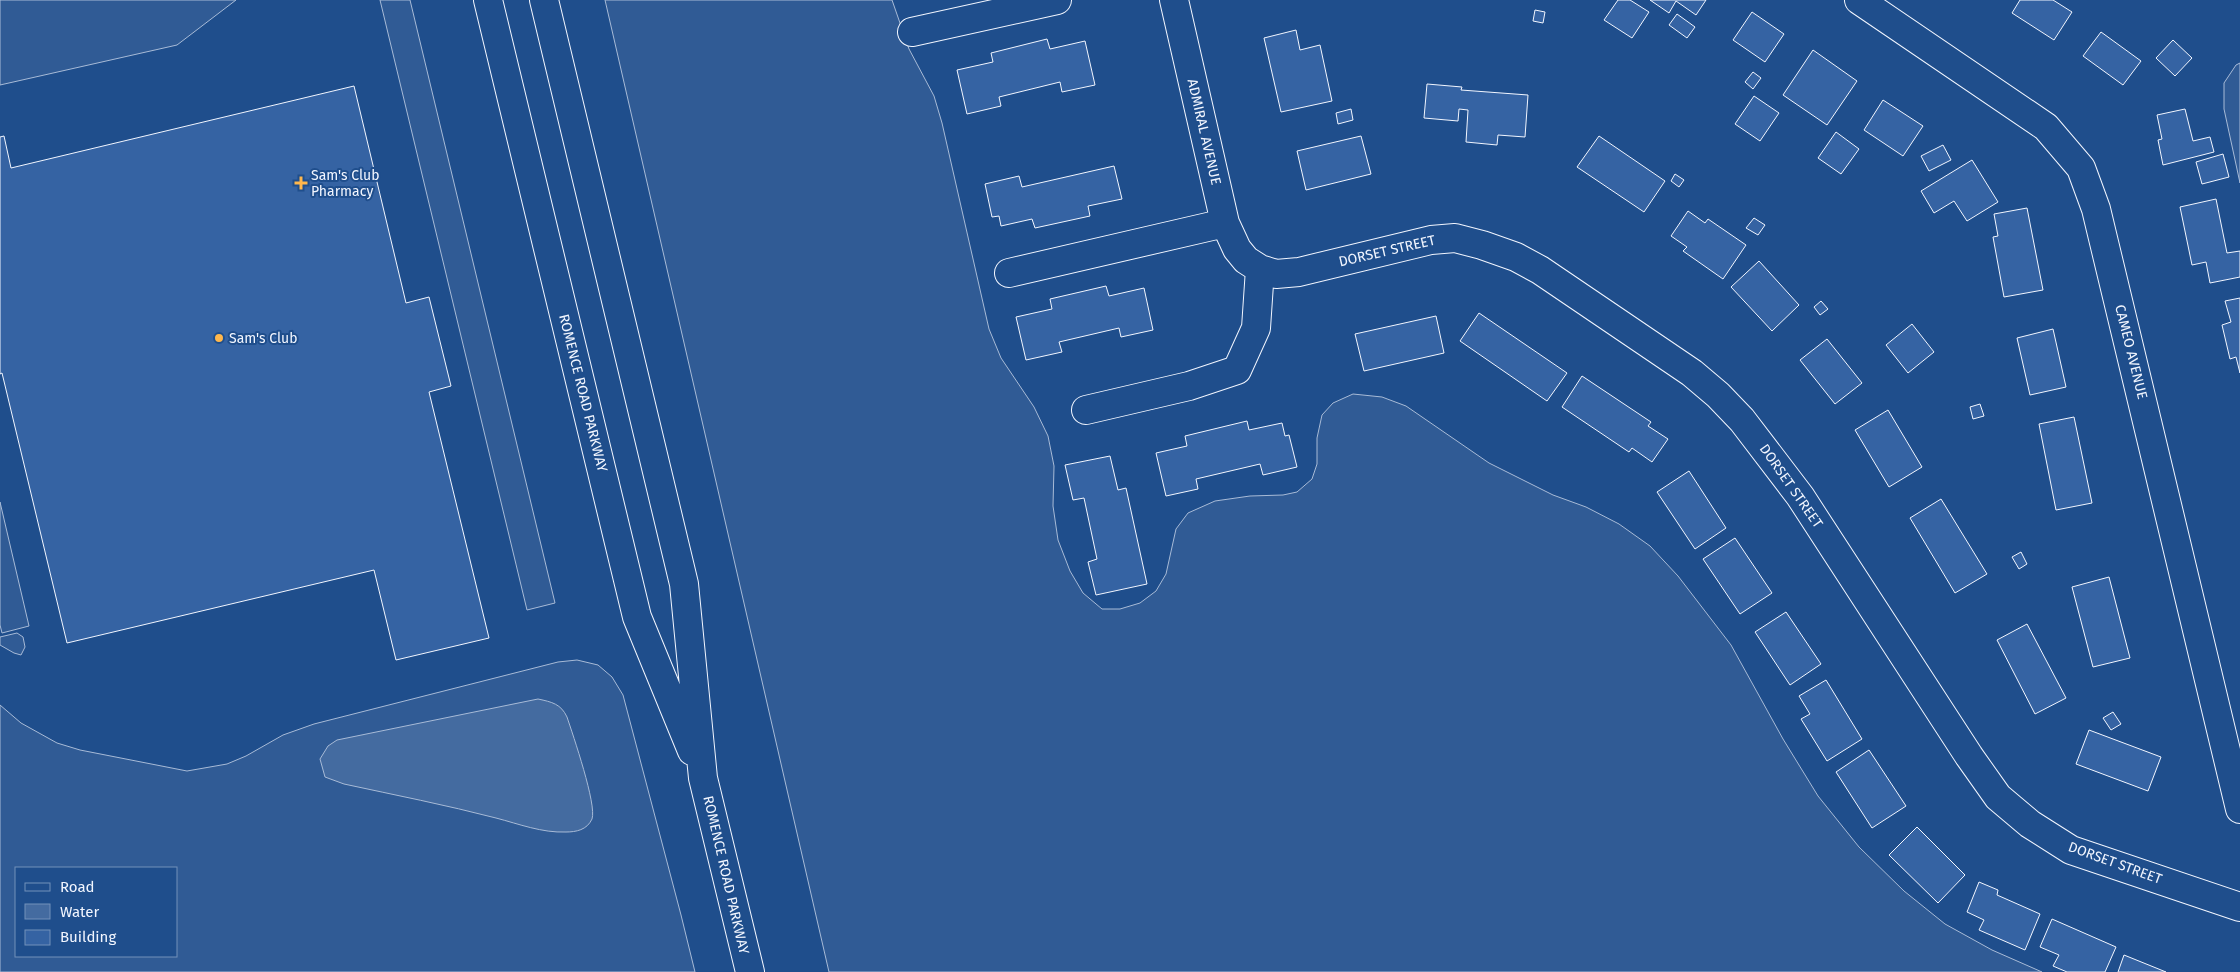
<svg xmlns="http://www.w3.org/2000/svg" width="2240" height="972" viewBox="0 0 2240 972" font-family="'Fira Sans',sans-serif">
<rect width="100%" height="100%" fill="#1f4e8c"/>
<path fill="#305b95" stroke="#a8bbd7" fill-rule="evenodd" d="M 0,0 L 236,0 L 177,45 L 0,85 Z
M 380,0 L 410,0 L 555,603 L 527,610 Z
M 605,0 L 892,0 L 909,49 L 934,96 L 942,123 L 989,329 L 1001,358 L 1034,407 L 1048,436 L 1054,466 L 1053,506 L 1058,540 L 1070,571 L 1083,593 L 1102,609 L 1120,609 L 1140,603 L 1156,591 L 1166,574 L 1176,529 L 1188,513 L 1215,501 L 1250,496 L 1283,495 L 1297,492 L 1312,479 L 1317,464 L 1317,438 L 1322,415 L 1333,403 L 1353,394 L 1382,397 L 1406,406 L 1489,463 L 1553,495 L 1586,507 L 1619,524 L 1650,546 L 1678,576 L 1731,645 L 1783,739 L 1818,796 L 1859,847 L 1904,891 L 1945,924 L 1992,950 L 2042,972 L 829,972 Z
M 2240,63 L 2240,183 L 2224,109 L 2224,83 L 2236,65 Z
M 0,502 L 29,626 L 2,633 L 0,625 Z
M 17,633 L 23,637 L 25,647 L 21,655 L 14,653 L 0,645 L 0,637 Z
M 577,660 L 598,665 L 612,677 L 623,695 L 681,915 L 695,972 L 0,972 L 0,705 L 21,723 L 57,743 L 80,750 L 187,771 L 227,764 L 246,756 L 283,735 L 314,724 L 558,662 ZM 16,868 L 176,868 L 176,956 L 16,956 Z"/>
<path fill="#446ba0" stroke="#a8bbd7" d="M 538,699 C 552,702 561,704 567,717 C 573,735 597,805 592,819 C 587,830 576,832 566,832 C 542,833 519,824 496,818 C 446,805 395,795 344,784 L 325,777 L 320,759 L 328,746 L 337,740 Z"/>
<path fill="#3563a3" stroke="#f2f6ff" d="M 1618,0 L 1630,0 L 1649,12 L 1632,38 L 1604,20 Z
M 1650,0 L 1706,0 L 1696,15 L 1676,1 L 1669,13 Z
M 2020,0 L 2053,0 L 2072,12 L 2054,40 L 2012,13 Z
M 1535,10 L 1545,12 L 1543,23 L 1533,21 Z
M 1752,12 L 1784,34 L 1765,62 L 1733,40 Z
M 1677,14 L 1695,27 L 1687,38 L 1669,25 Z
M 1296,30 L 1300,50 L 1320,45 L 1332,101 L 1281,112 L 1264,38 Z
M 2101,32 L 2141,61 L 2123,85 L 2083,56 Z
M 1047,39 L 1050,49 L 1085,41 L 1095,85 L 1062,92 L 1060,82 L 999,97 L 1001,106 L 967,114 L 957,70 L 993,62 L 991,53 Z
M 2173,40 L 2192,58 L 2175,76 L 2156,58 Z
M 1813,50 L 1857,81 L 1827,125 L 1783,95 Z
M 1753,72 L 1761,78 L 1753,89 L 1745,82 Z
M 1427,84 L 1462,87 L 1461,90 L 1528,95 L 1525,137 L 1498,135 L 1497,145 L 1466,142 L 1468,110 L 1459,109 L 1458,121 L 1424,118 Z
M 354,86 L 406,303 L 429,297 L 451,386 L 429,392 L 489,638 L 396,660 L 374,570 L 67,643 L 2,373 L 0,374 L 0,137 L 4,136 L 11,168 Z
M 1754,96 L 1779,113 L 1760,141 L 1735,124 Z
M 1883,100 L 1923,126 L 1903,156 L 1864,130 Z
M 1351,109 L 1353,120 L 1338,124 L 1336,113 Z
M 2185,109 L 2193,141 L 2210,137 L 2214,152 L 2163,165 L 2158,140 L 2162,139 L 2157,115 Z
M 1836,132 L 1859,149 L 1841,174 L 1818,158 Z
M 1361,136 L 1371,174 L 1306,190 L 1297,151 Z
M 1599,136 L 1665,181 L 1644,212 L 1577,167 Z
M 1943,145 L 1951,160 L 1929,171 L 1921,156 Z
M 2223,154 L 2229,177 L 2202,184 L 2196,162 Z
M 1972,160 L 1998,202 L 1967,221 L 1954,201 L 1934,213 L 1921,191 Z
M 1114,166 L 1122,199 L 1088,206 L 1090,216 L 1035,228 L 1032,219 L 1001,226 L 999,216 L 992,217 L 985,184 L 1019,176 L 1022,187 Z
M 1675,174 L 1684,180 L 1679,187 L 1671,181 Z
M 2216,199 L 2227,253 L 2240,251 L 2240,277 L 2210,283 L 2206,262 L 2192,265 L 2180,207 Z
M 2027,208 L 2043,290 L 2004,297 L 1993,237 L 1998,236 L 1994,214 Z
M 1688,211 L 1705,223 L 1708,219 L 1746,245 L 1723,279 L 1683,251 L 1687,247 L 1671,236 Z
M 1754,218 L 1765,225 L 1758,235 L 1746,228 Z
M 1759,261 L 1799,305 L 1772,331 L 1731,287 Z
M 1106,286 L 1109,296 L 1144,288 L 1153,330 L 1121,337 L 1119,328 L 1059,342 L 1062,352 L 1026,360 L 1016,317 L 1052,309 L 1050,299 Z
M 2240,298 L 2240,373 L 2236,357 L 2230,359 L 2222,325 L 2231,322 L 2225,301 Z
M 1821,301 L 1828,309 L 1820,315 L 1814,307 Z
M 1479,313 L 1567,373 L 1547,401 L 1460,341 Z
M 1436,316 L 1444,353 L 1364,371 L 1355,334 Z
M 1912,324 L 1934,352 L 1908,373 L 1886,345 Z
M 2053,329 L 2066,387 L 2030,395 L 2017,338 Z
M 1827,339 L 1862,383 L 1835,404 L 1800,360 Z
M 1582,376 L 1651,422 L 1648,426 L 1668,439 L 1652,462 L 1632,448 L 1629,452 L 1562,407 Z
M 1980,404 L 1984,416 L 1973,419 L 1970,407 Z
M 1888,410 L 1922,467 L 1889,487 L 1855,430 Z
M 2074,417 L 2092,503 L 2056,510 L 2039,424 Z
M 1247,421 L 1249,430 L 1282,423 L 1285,436 L 1289,435 L 1297,467 L 1263,475 L 1260,464 L 1196,479 L 1198,489 L 1166,496 L 1156,453 L 1187,446 L 1185,436 Z
M 1110,456 L 1118,490 L 1126,488 L 1147,584 L 1096,595 L 1088,562 L 1097,559 L 1084,498 L 1073,500 L 1065,465 Z
M 1689,471 L 1726,528 L 1695,549 L 1657,492 Z
M 1941,499 L 1987,574 L 1955,593 L 1910,518 Z
M 1735,538 L 1772,593 L 1740,614 L 1703,559 Z
M 2021,552 L 2027,564 L 2019,569 L 2012,557 Z
M 2109,577 L 2130,658 L 2093,667 L 2072,587 Z
M 1786,612 L 1821,664 L 1790,685 L 1755,632 Z
M 2027,624 L 2066,698 L 2035,714 L 1997,640 Z
M 1826,680 L 1862,739 L 1827,761 L 1801,719 L 1810,714 L 1799,696 Z
M 2113,712 L 2121,724 L 2111,730 L 2103,718 Z
M 2089,730 L 2161,757 L 2148,791 L 2076,764 Z
M 1869,750 L 1906,806 L 1872,828 L 1836,772 Z
M 1917,827 L 1965,875 L 1938,903 L 1889,855 Z
M 1979,882 L 1998,890 L 1997,895 L 2040,914 L 2025,950 L 1979,930 L 1984,920 L 1967,912 Z
M 2052,919 L 2116,947 L 2105,972 L 2067,972 L 2053,966 L 2059,955 L 2040,947 Z
M 2124,955 L 2166,972 L 2118,972 Z"/>
<g fill="none" stroke-linecap="round" stroke-linejoin="round">
<g stroke="#f2f6ff" stroke-width="30">
<path id="minor" d="M 488,0 L 637,617 L 692,751
M 544,0 L 684,584 L 703,778 L 750,972
M 1174,0 L 1225,223 L 1237,249 L 1246,260 L 1260,269 L 1276,274 L 1299,272 L 1431,240 L 1455,238 L 1482,245 L 1516,257 L 1540,270 L 1692,373 L 1718,395 L 1742,420 L 1800,496 L 1969,756 L 1998,797 L 2030,824 L 2071,850 L 2240,907
M 1859,0 L 2046,127 L 2081,168 L 2096,209 L 2240,809
M 912,32 L 1057,0
M 1009,273 L 1225,223
M 1086,410 L 1189,386 L 1237,370 L 1256,328 L 1260,269"/>
</g>
<use href="#minor" stroke="#1f4e8c" stroke-width="28"/>
</g>
<g fill="#ffb74d" stroke="#1f4e8c" stroke-width="2">
<path d="M298.5 175.5h5v5h5v5h-5v5h-5v-5h-5v-5h5z"/>
<circle cx="219" cy="338" r="5"/>
</g>
<g text-anchor="middle" dominant-baseline="central" stroke-width="4" stroke-linejoin="round" paint-order="stroke">
<g font-size="14" fill="#f2f6ff" stroke="#1f4e8c">
<text transform="translate(1204 132) rotate(77)">ADMIRAL AVENUE</text>
<text transform="translate(1387 251) rotate(-13)">DORSET STREET</text>
<text transform="translate(2131 352) rotate(76)">CAMEO AVENUE</text>
<text transform="translate(583 393) rotate(76)">ROMENCE ROAD PARKWAY</text>
<text transform="translate(1791 486) rotate(55)">DORSET STREET</text>
<text transform="translate(2115 863) rotate(20)">DORSET STREET</text>
<text transform="translate(726 875) rotate(77)">ROMENCE ROAD PARKWAY</text>
</g>
<g font-size="14" fill="#f2f6ff" stroke="#1f4e8c" text-anchor="start">
<text x="311" y="175">Sam's Club<tspan x="311" dy="16">Pharmacy</tspan></text>
<text x="229" y="338">Sam's Club</text>
</g>
</g>
<rect x="15" y="867" width="162" height="90" fill="#1f4e8c" stroke="#7391ba"/>
<rect x="25" y="883" width="25" height="8" fill="#1f4e8c" stroke="#7391ba"/>
<text x="60" y="892" font-size="15" fill="#f2f6ff">Road</text>
<rect x="25" y="904" width="25" height="15" fill="#446ba0" stroke="#7391ba"/>
<text x="60" y="917" font-size="15" fill="#f2f6ff">Water</text>
<rect x="25" y="930" width="25" height="15" fill="#3563a3" stroke="#7391ba"/>
<text x="60" y="942" font-size="15" fill="#f2f6ff">Building</text>
</svg>
